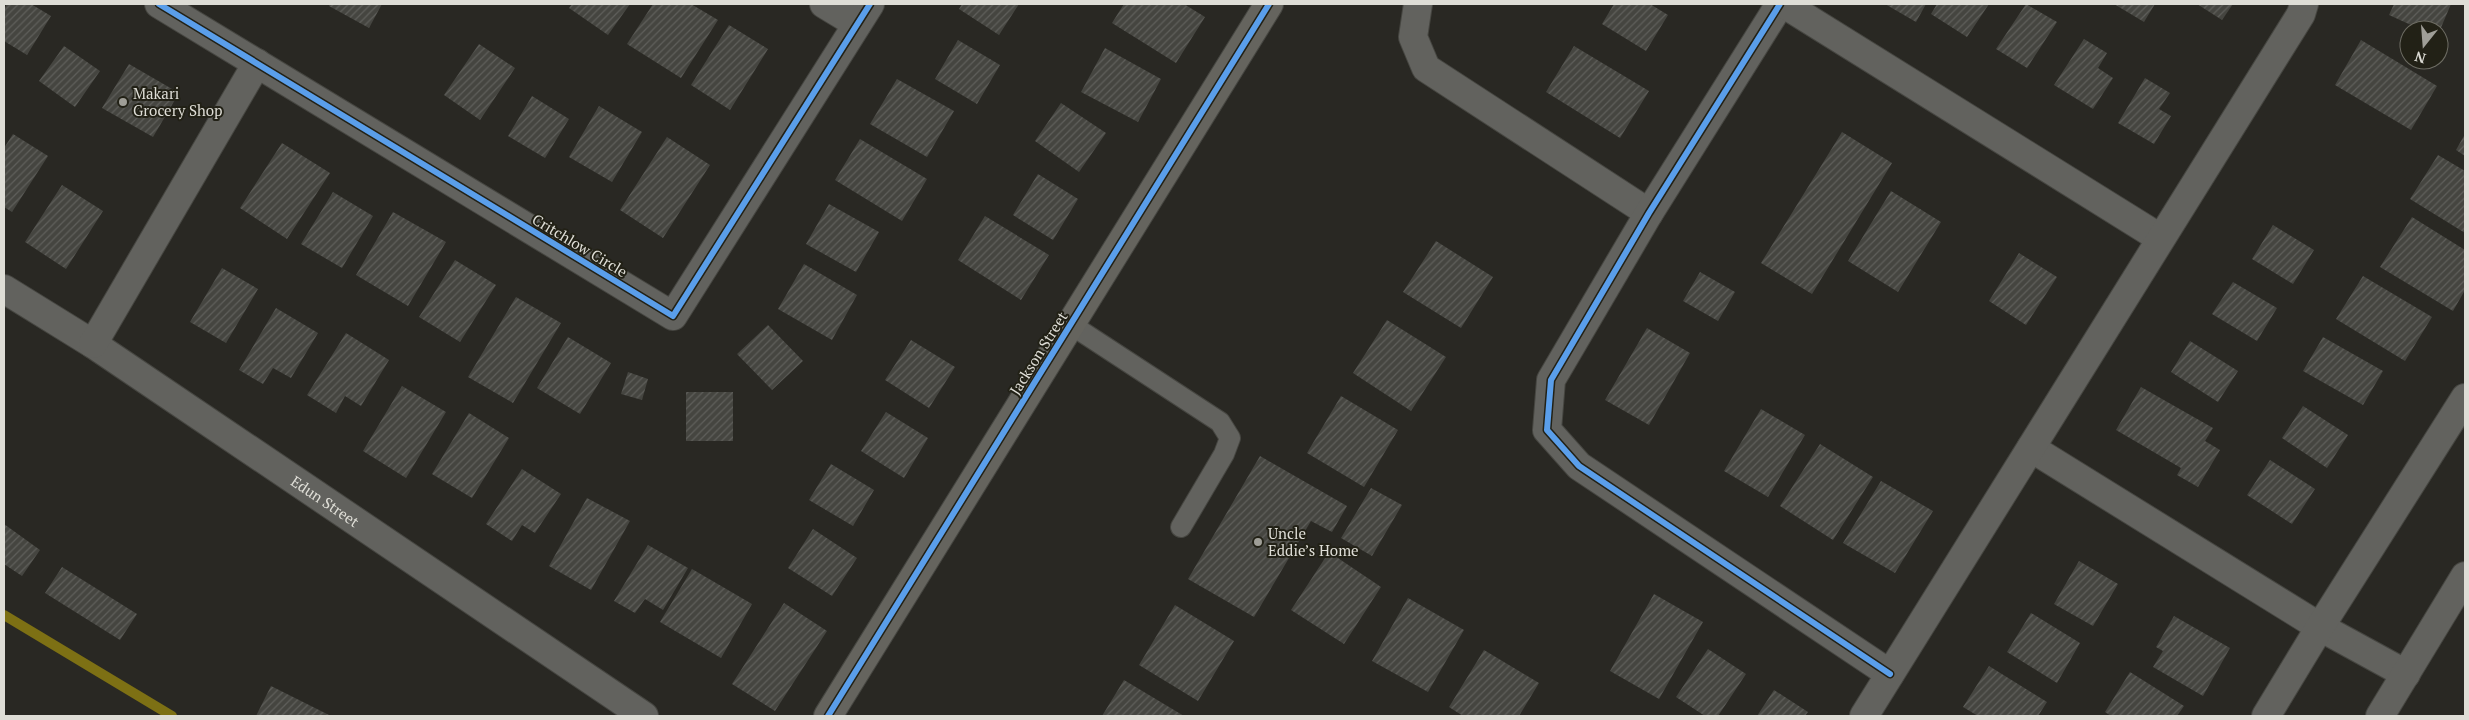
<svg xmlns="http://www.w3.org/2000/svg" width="2469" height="720" viewBox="0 0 2469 720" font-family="'PT Serif',serif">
<defs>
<pattern id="building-hatch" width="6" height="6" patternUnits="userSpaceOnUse" patternTransform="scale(1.25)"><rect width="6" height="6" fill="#454540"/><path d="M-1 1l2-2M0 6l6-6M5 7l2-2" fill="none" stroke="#5f5f5b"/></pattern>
</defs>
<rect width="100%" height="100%" fill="#292823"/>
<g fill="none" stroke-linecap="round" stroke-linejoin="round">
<path stroke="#7d7014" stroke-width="10" d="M 4,615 L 172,716"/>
</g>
<path fill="url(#building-hatch)" d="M 7,4 L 31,4 L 51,16 L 27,55 L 4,41 L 4,9 Z
M 330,4 L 382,4 L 369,28 L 329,6 Z
M 572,4 L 630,4 L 608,35 L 569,8 Z
M 653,4 L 691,4 L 718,20 L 681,78 L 627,44 Z
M 962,4 L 1019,4 L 999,35 L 959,9 Z
M 1124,4 L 1184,4 L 1205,17 L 1176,63 L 1112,23 Z
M 1614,4 L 1650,4 L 1668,15 L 1646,51 L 1602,24 Z
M 1885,4 L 1926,4 L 1916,22 Z
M 1937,4 L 1989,4 L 1967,37 L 1931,14 Z
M 2026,4 L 2057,22 L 2027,68 L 1996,49 Z
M 2114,4 L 2155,4 L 2144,22 Z
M 2197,4 L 2233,4 L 2222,20 Z
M 2394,4 L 2451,4 L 2440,30 L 2422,30 L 2389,15 Z
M 729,25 L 768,49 L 730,110 L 691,85 Z
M 2084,39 L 2107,53 L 2098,68 L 2113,78 L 2093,109 L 2054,85 Z
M 958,40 L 1000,65 L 977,104 L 935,79 Z
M 2361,40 L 2437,86 L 2411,130 L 2335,85 Z
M 479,44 L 515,68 L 480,120 L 444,95 Z
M 64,46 L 100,71 L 75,107 L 39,81 Z
M 1574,46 L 1649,91 L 1620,138 L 1546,92 Z
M 1105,48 L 1161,79 L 1138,122 L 1081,92 Z
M 129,64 L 179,93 L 153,137 L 102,108 Z
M 2145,78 L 2170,93 L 2159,109 L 2171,116 L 2154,144 L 2118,123 Z
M 897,79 L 954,111 L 927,157 L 870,124 Z
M 532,96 L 569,119 L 545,158 L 508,136 Z
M 1061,103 L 1106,133 L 1079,172 L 1035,141 Z
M 599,106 L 642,132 L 612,182 L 569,157 Z
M 1842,132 L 1892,163 L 1812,294 L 1761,263 Z
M 13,134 L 48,156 L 12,212 L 4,207 L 4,148 Z
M 2465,134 L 2465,156 L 2456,150 Z
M 667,137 L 710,165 L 663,238 L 620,210 Z
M 860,139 L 927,179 L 902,221 L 835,180 Z
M 282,143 L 330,173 L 287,239 L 240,208 Z
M 2438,155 L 2465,171 L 2465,233 L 2410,199 Z
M 1038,174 L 1078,199 L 1053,240 L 1013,215 Z
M 62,185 L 103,211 L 66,269 L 25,242 Z
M 1891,191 L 1941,222 L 1898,292 L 1848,261 Z
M 333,192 L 373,216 L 342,268 L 301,244 Z
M 829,204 L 879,232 L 856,272 L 806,244 Z
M 393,212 L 446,242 L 408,306 L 356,275 Z
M 985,216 L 1049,255 L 1021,300 L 958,260 Z
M 2412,217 L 2465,250 L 2465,290 L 2453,311 L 2380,267 Z
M 2273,225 L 2314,250 L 2293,284 L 2252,259 Z
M 1436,241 L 1493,277 L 1461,328 L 1403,292 Z
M 2019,253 L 2057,277 L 2026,325 L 1989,301 Z
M 455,260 L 496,285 L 460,342 L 419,317 Z
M 804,264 L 857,295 L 832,340 L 778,309 Z
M 222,268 L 258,289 L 226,343 L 190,322 Z
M 1700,272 L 1735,292 L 1718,321 L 1683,301 Z
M 2363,276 L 2432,317 L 2405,361 L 2336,319 Z
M 2233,282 L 2277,308 L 2257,341 L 2212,314 Z
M 516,297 L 561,323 L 513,403 L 468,377 Z
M 276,308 L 318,333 L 291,378 L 273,368 L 263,384 L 239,370 Z
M 1387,320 L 1446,357 L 1411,411 L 1353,373 Z
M 768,325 L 803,361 L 772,390 L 737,354 Z
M 1647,328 L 1690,353 L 1649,425 L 1605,400 Z
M 346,333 L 389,360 L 361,406 L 345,396 L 336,413 L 307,395 Z
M 568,337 L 611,363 L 580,414 L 537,388 Z
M 2323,337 L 2383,371 L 2363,405 L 2303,371 Z
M 911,340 L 955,367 L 929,408 L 885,380 Z
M 2190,341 L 2238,371 L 2218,402 L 2171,372 Z
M 628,372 L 648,379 L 642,400 L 621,394 Z
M 402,386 L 446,412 L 406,478 L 363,451 Z
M 2141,387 L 2213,428 L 2205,441 L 2220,450 L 2198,487 L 2177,475 L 2181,468 L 2116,430 Z
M 686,392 L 733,392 L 733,441 L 686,441 Z
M 1341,396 L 1398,430 L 1364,487 L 1307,453 Z
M 2303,406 L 2348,435 L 2327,468 L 2282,438 Z
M 1761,409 L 1805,435 L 1768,497 L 1724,471 Z
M 886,412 L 928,438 L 904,478 L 861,451 Z
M 469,413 L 509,438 L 472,498 L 432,474 Z
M 1820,444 L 1873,477 L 1833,540 L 1780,506 Z
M 1260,456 L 1347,506 L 1332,532 L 1311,521 L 1254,617 L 1188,579 Z
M 2270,460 L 2315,489 L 2292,524 L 2247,495 Z
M 831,464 L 874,490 L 853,526 L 809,500 Z
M 522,469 L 561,494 L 535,533 L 522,525 L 512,541 L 486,524 Z
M 1881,481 L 1933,511 L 1895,573 L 1843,543 Z
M 1371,488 L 1402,505 L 1372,556 L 1341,538 Z
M 587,498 L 630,521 L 591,590 L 549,566 Z
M 4,524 L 40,550 L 22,576 L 4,564 Z
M 813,529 L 857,558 L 832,596 L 788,568 Z
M 648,545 L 688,568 L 663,610 L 645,599 L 635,613 L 614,601 Z
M 1329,552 L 1381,587 L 1344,644 L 1291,610 Z
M 2079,561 L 2118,584 L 2093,626 L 2054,604 Z
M 62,567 L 137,614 L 120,640 L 45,593 Z
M 692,569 L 752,604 L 721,658 L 660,622 Z
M 1654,594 L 1703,622 L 1659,699 L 1610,671 Z
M 1408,598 L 1464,630 L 1428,692 L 1372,661 Z
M 784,603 L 827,631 L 775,711 L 732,684 Z
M 1175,605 L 1234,641 L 1198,701 L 1139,665 Z
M 2031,613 L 2080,643 L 2057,683 L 2007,652 Z
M 2174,616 L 2230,648 L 2203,696 L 2153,667 L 2163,651 L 2156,647 Z
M 1708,649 L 1746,674 L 1718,716 L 1705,716 L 1676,697 Z
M 1484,650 L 1539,683 L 1519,716 L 1463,716 L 1449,707 Z
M 1989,666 L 2047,702 L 2038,716 L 1978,716 L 1963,707 Z
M 2130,672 L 2184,706 L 2177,716 L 2111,716 L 2105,712 Z
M 1124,680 L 1184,716 L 1102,716 Z
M 271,686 L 331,716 L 256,716 Z
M 1774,690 L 1808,712 L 1805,716 L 1757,716 Z"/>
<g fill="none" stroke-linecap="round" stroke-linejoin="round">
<g stroke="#464641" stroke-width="22">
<path id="lane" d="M 1070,324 L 1220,422 L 1230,438 L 1224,454 L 1181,527"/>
</g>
<g stroke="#464641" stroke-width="30">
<g id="street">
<path d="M 159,4 L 673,316 L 870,4"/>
<path d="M 824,4 L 857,24"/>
<path d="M 1418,4 L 1413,37 L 1426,68 L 1649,213"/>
<path d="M 1780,4 L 1649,213 L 1551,380 L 1547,430 L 1579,466 L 1890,674"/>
<path d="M 1784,4 L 2160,238"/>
<path id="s1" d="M 4,289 L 93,344 L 644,716"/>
<path d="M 93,344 L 257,63"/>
<path d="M 2031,448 L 2320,627 L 2406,674"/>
<path d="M 1864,716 L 2301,14 L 2304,4"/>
<path d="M 2266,716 L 2320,627 L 2465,398"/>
<path d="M 2380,716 L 2465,576"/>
</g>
</g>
<g stroke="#464641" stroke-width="30">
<path id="secondary" d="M 828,716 L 1269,4"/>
</g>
<use href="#lane" stroke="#62625e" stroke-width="20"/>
<use href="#street" stroke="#62625e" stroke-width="28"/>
<use href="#secondary" stroke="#65645e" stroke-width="28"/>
<g stroke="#222116" stroke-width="9">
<path id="cycleway" d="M 159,4 L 673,316 L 870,4
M 1780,4 L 1649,213 L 1551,380 L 1547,430 L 1579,466 L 1890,674
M 828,716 L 1269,4"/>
</g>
<use href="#cycleway" stroke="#5a9eea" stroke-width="6"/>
</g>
<g fill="#9f9e97" stroke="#222116" stroke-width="2">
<circle cx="123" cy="102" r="5"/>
<circle cx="1258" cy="542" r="5"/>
</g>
<g text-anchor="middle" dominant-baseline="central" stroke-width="4" stroke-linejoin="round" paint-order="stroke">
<g font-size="15" fill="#deddd6" stroke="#222116" text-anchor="start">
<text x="133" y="93">Makari<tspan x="133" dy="17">Grocery Shop</tspan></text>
<text x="1268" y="533">Uncle<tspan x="1268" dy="17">Eddie’s Home</tspan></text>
</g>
<g font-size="15" fill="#deddd6" stroke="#222116">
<text transform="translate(580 245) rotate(31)">Critchlow Circle</text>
<text transform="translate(1038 353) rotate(-58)">Jackson Street</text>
<text stroke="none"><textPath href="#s1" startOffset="385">Edun Street</textPath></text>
</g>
</g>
<rect width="2469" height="720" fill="none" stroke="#deddd6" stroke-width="10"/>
<g transform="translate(2424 45) rotate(197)"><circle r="24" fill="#222116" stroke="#6d6c63"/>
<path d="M0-4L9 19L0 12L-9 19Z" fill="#9f9e97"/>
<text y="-8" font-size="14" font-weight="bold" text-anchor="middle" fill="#deddd6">N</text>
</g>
</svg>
